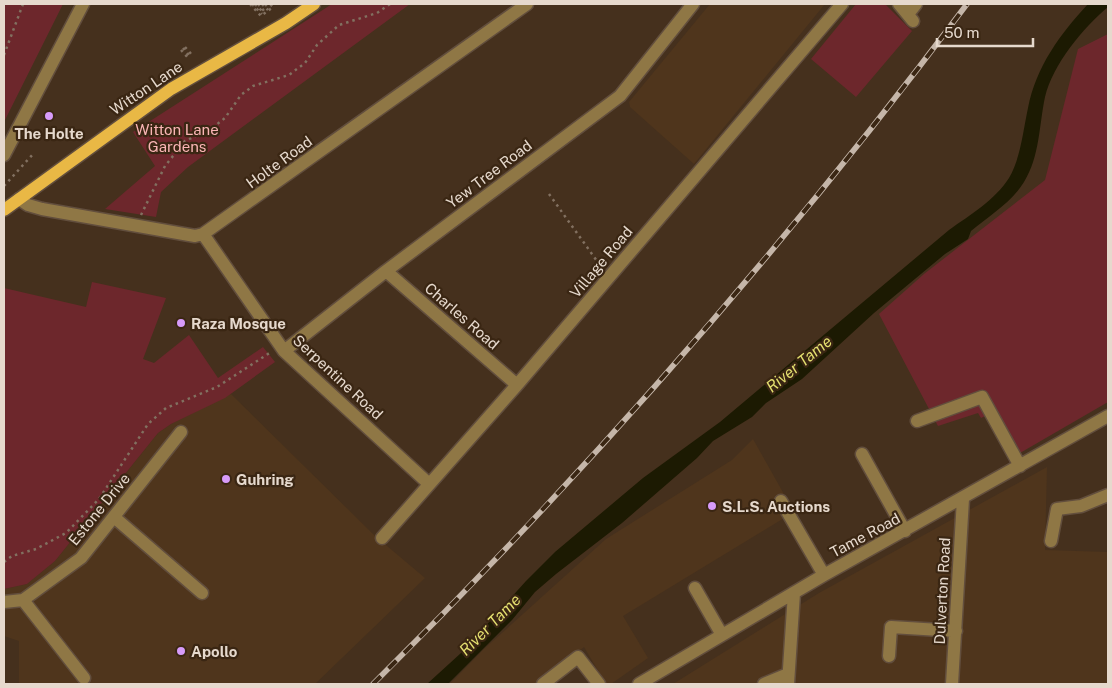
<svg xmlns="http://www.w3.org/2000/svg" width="1112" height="688" viewBox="0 0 1112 688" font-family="'Public Sans',sans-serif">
<rect width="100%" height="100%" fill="#45301d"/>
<path fill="#4f351c" d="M 710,4 L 825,4 L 694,164 L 630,107 L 629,102 Z
M 231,394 L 374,535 L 425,578 L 315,684 L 19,684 L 19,641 L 4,636 L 4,589 L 27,584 L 55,561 L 158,433 L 171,424 Z
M 753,439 L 794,512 L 623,616 L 648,658 L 611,684 L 606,684 L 584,647 L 537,684 L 450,684 L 483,650 L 606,539 L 732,460 Z
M 1047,467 L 1045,550 L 1108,552 L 1107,684 L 673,684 L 819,593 Z"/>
<path fill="#6d272c" d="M 4,4 L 63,4 L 4,122 Z
M 332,4 L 410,4 L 188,167 L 161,192 L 156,217 L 105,209 L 155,166 L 133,132 Z
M 856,4 L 885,4 L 912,31 L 856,97 L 811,59 Z
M 1108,34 L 1108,402 L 1020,453 L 996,411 L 981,418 L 978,413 L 938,426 L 879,314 L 924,274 L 1045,180 L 1078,49 Z
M 92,282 L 166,298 L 143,359 L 154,363 L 189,335 L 218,378 L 263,347 L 275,362 L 225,398 L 171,424 L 158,433 L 55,561 L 27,584 L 4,589 L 4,288 L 86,307 Z"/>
<path fill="#1c1a02" d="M 1088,4 L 1108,4 L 1108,7 C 1083,28 1053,64 1045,97 C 1039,125 1040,156 1024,182 C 1012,202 989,216 971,231 L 968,239 L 945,254 L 874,313 L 802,379 L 766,403 L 752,417 L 713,441 L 697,458 L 622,523 L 556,574 L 535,592 L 512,620 L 448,684 L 427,684 L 461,653 L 526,581 L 555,552 L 643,478 L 720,422 L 949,230 C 970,215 995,200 1009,178 C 1021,157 1023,131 1028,108 C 1036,67 1060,34 1088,4 Z"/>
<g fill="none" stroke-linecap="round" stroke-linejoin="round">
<g stroke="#624e3d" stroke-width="15">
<path id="minor" d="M 899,4 L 913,21
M 908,14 L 916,4
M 4,155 L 83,4
M 19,199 L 28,205 L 42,209 L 195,236 L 203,234 L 527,4
M 203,234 L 284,351 L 428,483
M 386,271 L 517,385
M 284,351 L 386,271 L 620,96 L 693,4
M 917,421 L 982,397 L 1020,466
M 862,454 L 905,531
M 781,501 L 824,575
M 114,517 L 202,593
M 382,538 L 517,385 L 842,4
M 1051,541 L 1057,509 L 1081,506 L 1108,495
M 695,588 L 722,635
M 23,600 L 84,678
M 4,602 L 23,600 L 81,558 L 181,432
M 889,656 L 891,627 L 956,631
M 543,684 L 578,657 L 599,684
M 639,684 L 824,575 L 1108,416
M 764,684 L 788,674
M 788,684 L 794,593
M 952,684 L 963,499"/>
</g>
<g stroke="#624e3d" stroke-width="15">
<path id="major" d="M 4,210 L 171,89 L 286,23 L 314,4"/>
</g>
<path stroke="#827060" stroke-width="2.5" stroke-dasharray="2.5 4" stroke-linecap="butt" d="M 250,4 L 261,16 L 273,7 L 270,4
M 252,4 L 262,14
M 255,4 L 264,13
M 258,4 L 265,12
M 262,4 L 268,10
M 265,4 L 270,9
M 185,47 L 193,56
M 183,48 L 191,58
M 181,50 L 189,59
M 4,55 L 23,4
M 4,186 L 34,153
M 549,194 L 602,268
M 141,215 L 165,166 L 185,141 L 211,129 L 225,118 L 241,95 L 253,86 L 289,75 L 305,63 L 317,45 L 339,25 L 377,13 L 390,4
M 4,562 L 12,556 L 36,549 L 66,533 L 99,499 L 148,424 L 166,408 L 217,387 L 271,352"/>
<use href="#minor" stroke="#8f7745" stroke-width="12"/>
<use href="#major" stroke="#e9b845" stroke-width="12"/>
<g stroke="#c5b6a9" stroke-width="5.5">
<path id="rail" d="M 373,684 C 585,474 788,243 967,4"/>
</g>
<use href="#rail" stroke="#3a2613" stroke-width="4" stroke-dasharray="11" stroke-linecap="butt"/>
</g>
<g fill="#d79bf9" stroke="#3a2613" stroke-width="2">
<circle cx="49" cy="116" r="5"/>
<circle cx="181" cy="323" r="5"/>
<circle cx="226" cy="479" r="5"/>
<circle cx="712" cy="506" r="5"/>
<circle cx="181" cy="651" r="5"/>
</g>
<g text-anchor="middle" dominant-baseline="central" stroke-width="4.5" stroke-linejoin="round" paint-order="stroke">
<g font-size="15" fill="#e6d9cd" stroke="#3a2613">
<text transform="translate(146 88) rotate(-34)">Witton Lane</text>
<text transform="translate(279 162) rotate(-36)">Holte Road</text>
<text transform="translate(489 174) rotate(-37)">Yew Tree Road</text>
<text transform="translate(601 262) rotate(-50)">Village Road</text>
<text transform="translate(462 316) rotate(41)">Charles Road</text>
<text transform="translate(338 377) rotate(43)">Serpentine Road</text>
<text transform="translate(99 509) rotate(-51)">Estone Drive</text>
<text transform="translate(865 535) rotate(-28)">Tame Road</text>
<text transform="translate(942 591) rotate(-87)">Dulverton Road</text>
</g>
<g font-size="15" fill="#fab5b5" stroke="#3a2613">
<text x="177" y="129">Witton Lane<tspan x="177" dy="17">Gardens</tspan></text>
</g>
<g font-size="15" font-weight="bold" fill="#e6d9cd" stroke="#3a2613" text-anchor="start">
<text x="49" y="133" text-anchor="middle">The Holte</text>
<text x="191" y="323">Raza Mosque</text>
<text x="236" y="479">Guhring</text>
<text x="722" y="506">S.L.S. Auctions</text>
<text x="191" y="651">Apollo</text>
</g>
<g font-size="16" font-style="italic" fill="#e4df6f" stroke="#3a2613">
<text transform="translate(799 364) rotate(-39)">River Tame</text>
<text transform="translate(490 625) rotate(-45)">River Tame</text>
</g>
</g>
<rect width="1112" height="688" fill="none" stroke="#e6d9cd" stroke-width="10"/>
<path d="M937 38v8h96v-8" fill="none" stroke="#e6d9cd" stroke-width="2.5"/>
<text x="944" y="38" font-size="15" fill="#e6d9cd" stroke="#3a2613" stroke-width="4" paint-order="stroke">50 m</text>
</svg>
